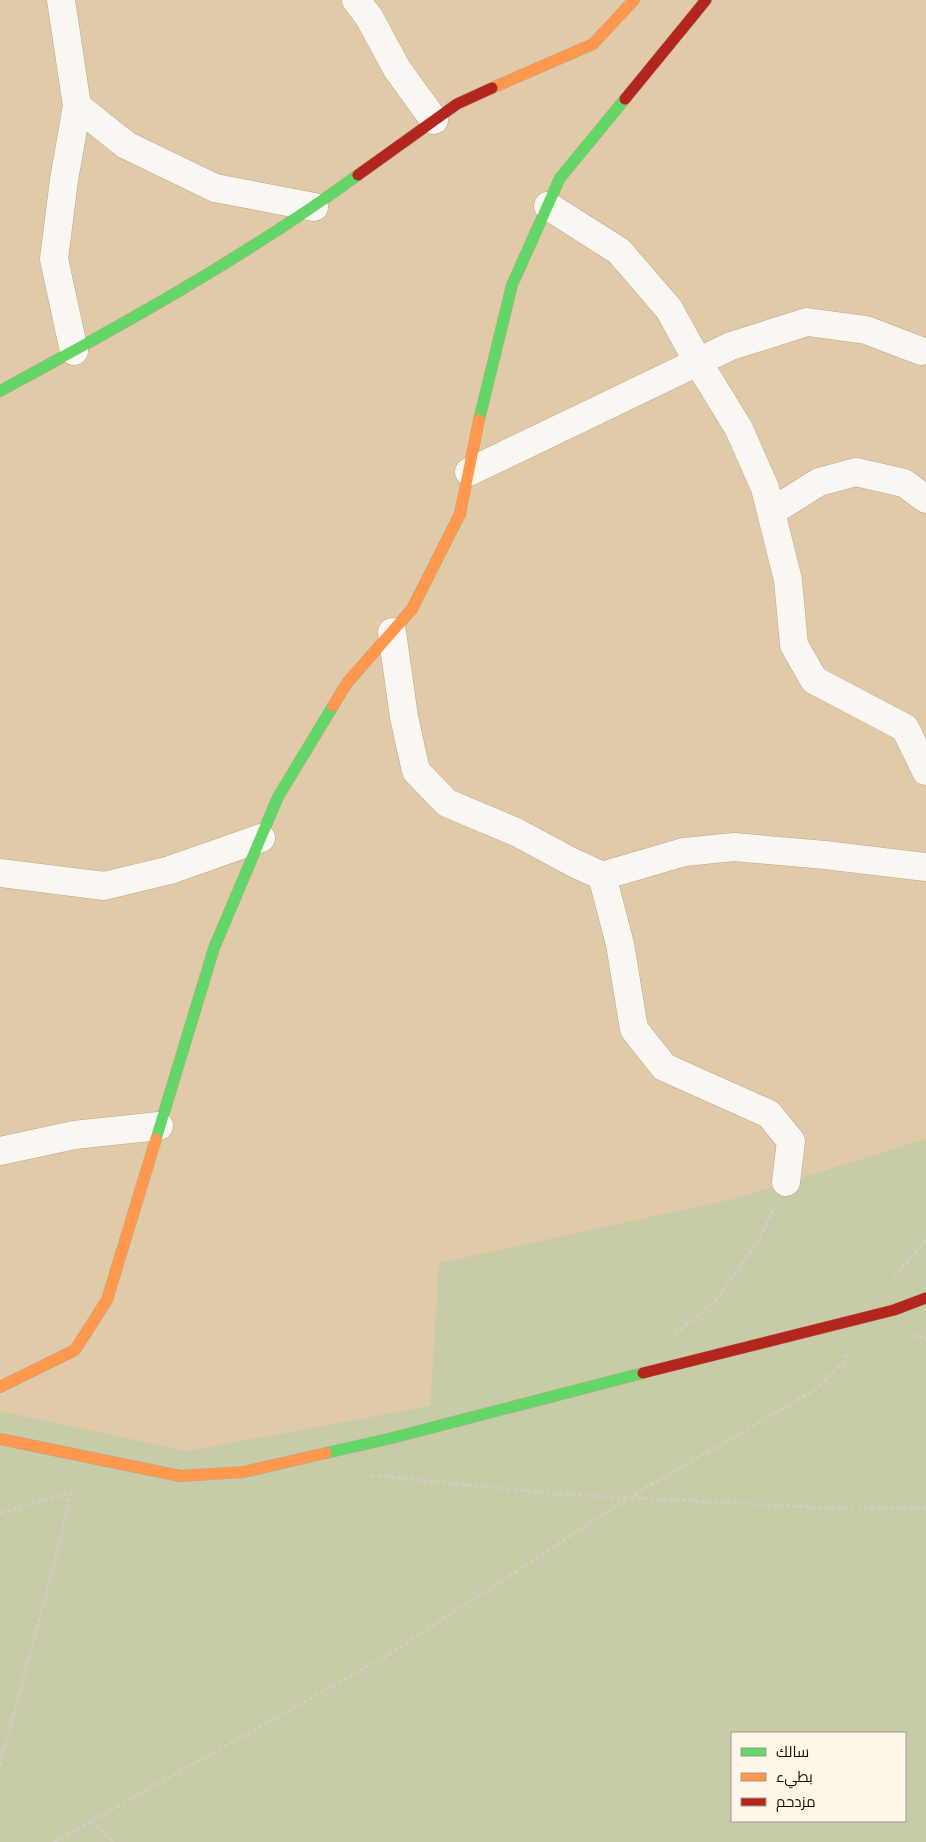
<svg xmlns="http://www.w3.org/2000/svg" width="926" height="1842" viewBox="0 0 926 1842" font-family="Arial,Cairo,sans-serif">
<rect width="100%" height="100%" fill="#e1caa7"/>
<path fill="#c7cba8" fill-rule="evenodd" d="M 926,1139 L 926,1842 L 0,1842 L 0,1411 L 187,1451 L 430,1406 L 439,1263 L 733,1199 ZM 732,1733 L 905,1733 L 905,1821 L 732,1821 Z"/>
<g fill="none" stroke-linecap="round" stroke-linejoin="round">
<g stroke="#b9a78b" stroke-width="29">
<path id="street" d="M 61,0 L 77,106 L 64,180 L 54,259 L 74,351
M 356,0 L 369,17 L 397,69 L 434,120
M 77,106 L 126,145 L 215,188 L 314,207
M 548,206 L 619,251 L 669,309 L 698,362 L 739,429 L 765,488 L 788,580 L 794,645 L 814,680 L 905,728 L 926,771
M 469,472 L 731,346 L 807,322 L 866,330 L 921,351
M 771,512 L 819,482 L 856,472 L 904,483 L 926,499
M 392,632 L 404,717 L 416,771 L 447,803 L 516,832 L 572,862 L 602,876 L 684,852 L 734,847 L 825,855 L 926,867
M 0,873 L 104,886 L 170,870 L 261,838
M 602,876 L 620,944 L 634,1029 L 664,1067 L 769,1114 L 791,1141 L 786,1182
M 0,1151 L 74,1135 L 159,1126"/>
</g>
<g stroke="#b9a78b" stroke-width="12">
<path id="fast" d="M 0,391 C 122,325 245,257 358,175
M 479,420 L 512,285 L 560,178 L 625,99
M 156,1139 L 214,948 L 278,797 L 333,706
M 326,1453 L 388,1439 L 643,1373"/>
</g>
<g stroke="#b9a78b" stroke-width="12">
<path id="slow" d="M 492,88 L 593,44 L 634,0
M 333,706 L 347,683 L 412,609 L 460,514 L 479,420
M 0,1387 L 75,1350 L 107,1300 L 156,1139
M 0,1439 L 180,1476 L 244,1472 L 326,1453"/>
</g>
<g stroke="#b9a78b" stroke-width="12">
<path id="jam" d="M 625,99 L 706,0
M 358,175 L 457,104 L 492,88
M 643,1373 L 894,1310 L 926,1298"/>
</g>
<path stroke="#d3cbc0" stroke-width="3" stroke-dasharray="4 2.5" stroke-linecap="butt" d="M 894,1278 L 926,1239
M 675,1334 L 716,1300 L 759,1239 L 775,1207
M 912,1335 L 926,1339
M 371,1475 L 556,1494 L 852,1509 L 926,1508
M 0,1513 L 70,1493
M 0,1766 L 56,1556 L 73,1483
M 90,1822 L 114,1842
M 54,1842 L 388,1655 L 630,1497 L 813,1391 L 844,1362 L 847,1352"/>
<use href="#street" stroke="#faf7f2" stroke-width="28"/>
<use href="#fast" stroke="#63d668" stroke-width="11"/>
<use href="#slow" stroke="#ff974d" stroke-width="11"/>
<use href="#jam" stroke="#b3261e" stroke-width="11"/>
</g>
<rect x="731" y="1732" width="175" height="90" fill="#fef6e9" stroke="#a3988c"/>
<rect x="741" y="1748" width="25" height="8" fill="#63d668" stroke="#a3988c"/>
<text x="776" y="1757" font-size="15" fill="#1b0c00">سالك</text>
<rect x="741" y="1773" width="25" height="8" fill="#ff974d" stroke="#a3988c"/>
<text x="776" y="1782" font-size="15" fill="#1b0c00">بطيء</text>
<rect x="741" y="1798" width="25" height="8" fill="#b3261e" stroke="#a3988c"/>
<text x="776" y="1807" font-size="15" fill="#1b0c00">مزدحم</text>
</svg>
